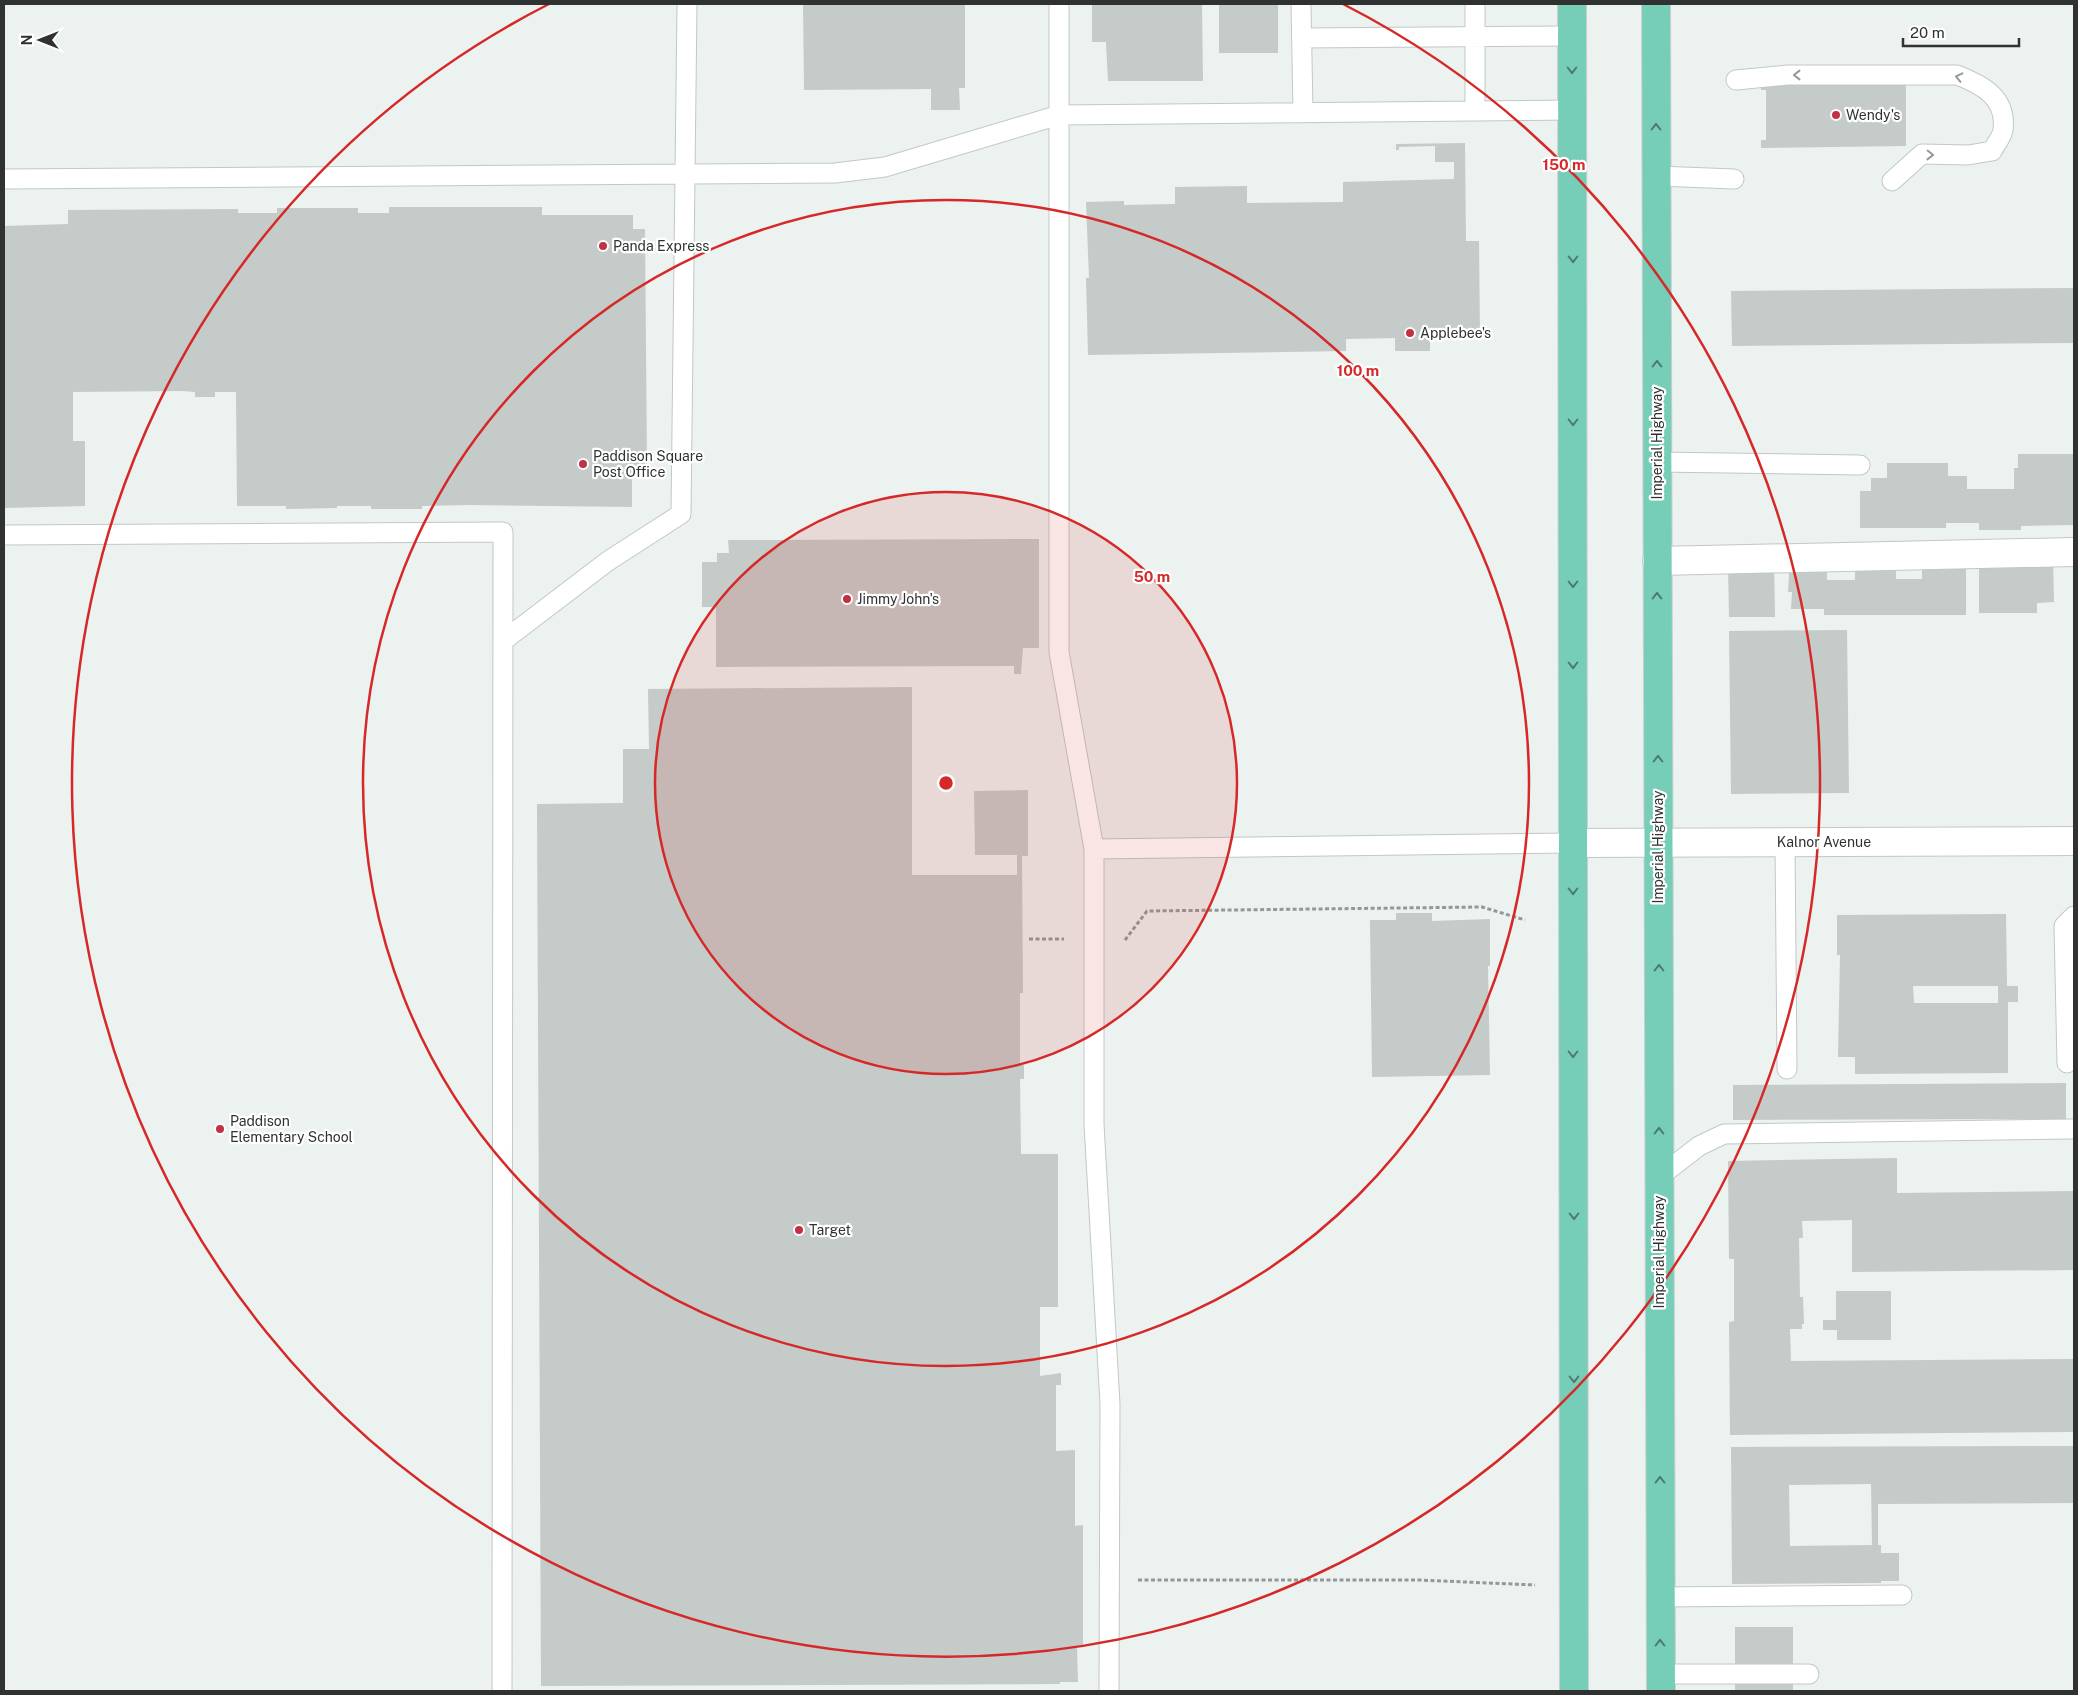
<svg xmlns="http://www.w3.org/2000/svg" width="2078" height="1695" viewBox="0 0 2078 1695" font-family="'Public Sans',sans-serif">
<rect width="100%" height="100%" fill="#ebf2ef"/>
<path fill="#c4cbc8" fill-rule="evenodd" d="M 803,4 L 965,4 L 965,88 L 959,88 L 960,110 L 931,110 L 931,89 L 804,90 Z
M 1092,4 L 1202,4 L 1203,81 L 1108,81 L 1106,42 L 1092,42 Z
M 1219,4 L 1278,4 L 1278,53 L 1219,53 Z
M 1761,83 L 1906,84 L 1906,146 L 1761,148 L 1761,140 L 1766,140 L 1766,90 L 1761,90 Z
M 1465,143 L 1466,241 L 1479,241 L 1480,337 L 1430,338 L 1430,351 L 1395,351 L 1395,338 L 1346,339 L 1346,351 L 1088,355 L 1086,278 L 1089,278 L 1086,202 L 1124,201 L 1124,205 L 1175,204 L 1175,187 L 1247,186 L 1247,203 L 1343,202 L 1343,182 L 1454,179 L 1454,162 L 1435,162 L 1435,146 L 1399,147 L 1399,150 L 1396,150 L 1396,144 Z
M 389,207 L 542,207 L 542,215 L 633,215 L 633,229 L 645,229 L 647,468 L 632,469 L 632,507 L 468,505 L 422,506 L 422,509 L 371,509 L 371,506 L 337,506 L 337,508 L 286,509 L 286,506 L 237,506 L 236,392 L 215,392 L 215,397 L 195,397 L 195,392 L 183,391 L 73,392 L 73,441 L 85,441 L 85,506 L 4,508 L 4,226 L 68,224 L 68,210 L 238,209 L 238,213 L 277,213 L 277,208 L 358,208 L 358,213 L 389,213 Z
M 2074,288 L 2074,343 L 1732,346 L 1731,291 Z
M 2018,454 L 2074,454 L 2074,525 L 2021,526 L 2021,530 L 1979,530 L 1979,523 L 1946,523 L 1946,528 L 1860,528 L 1860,491 L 1871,491 L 1871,478 L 1887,478 L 1887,463 L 1948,463 L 1948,476 L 1967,476 L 1967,489 L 2014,489 L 2014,468 L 2018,468 Z
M 1039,539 L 1039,648 L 1023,648 L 1021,674 L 1014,674 L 1014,666 L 716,667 L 716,607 L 702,607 L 702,562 L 717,562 L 717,553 L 729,553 L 728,540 Z
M 1790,558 L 1827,558 L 1827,580 L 1855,580 L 1855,563 L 1896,564 L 1896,579 L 1922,579 L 1922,564 L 1966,564 L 1966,615 L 1824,615 L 1824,609 L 1791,609 L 1792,592 L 1788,592 Z
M 2053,561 L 2054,602 L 2037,603 L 2037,613 L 1979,613 L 1979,562 Z
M 1774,565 L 1775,617 L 1729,617 L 1728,566 Z
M 1847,630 L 1849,793 L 1731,794 L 1729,631 Z
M 912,687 L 912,875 L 1017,875 L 1017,855 L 975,855 L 974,791 L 1028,790 L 1028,856 L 1022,856 L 1023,993 L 1020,993 L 1020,1065 L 1024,1065 L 1024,1079 L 1020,1079 L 1021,1154 L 1058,1154 L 1058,1307 L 1040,1307 L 1040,1376 L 1061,1373 L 1061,1385 L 1056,1385 L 1056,1451 L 1075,1450 L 1075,1526 L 1083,1525 L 1083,1647 L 1077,1647 L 1078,1682 L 1060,1682 L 1060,1684 L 541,1686 L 537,804 L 623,803 L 623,749 L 649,749 L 648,689 Z
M 1396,913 L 1432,913 L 1432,921 L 1490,919 L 1490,966 L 1488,966 L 1490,1075 L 1372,1077 L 1370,920 L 1396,920 Z
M 2006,914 L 2007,986 L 2018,986 L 2018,1002 L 2008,1002 L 2008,1073 L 1855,1074 L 1855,1057 L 1838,1057 L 1840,955 L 1837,955 L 1837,915 ZM 1913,986 L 1998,986 L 1998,1003 L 1914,1003 Z
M 2066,1083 L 2066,1119 L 1733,1120 L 1733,1085 Z
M 1897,1158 L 1897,1193 L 2074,1191 L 2074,1270 L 1852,1272 L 1852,1220 L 1802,1221 L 1803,1238 L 1799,1238 L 1800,1297 L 1803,1297 L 1804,1324 L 1802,1324 L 1802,1329 L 1790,1329 L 1791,1361 L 2074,1359 L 2074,1432 L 1730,1435 L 1729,1322 L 1734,1321 L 1734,1259 L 1729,1259 L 1728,1161 Z
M 1836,1291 L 1891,1291 L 1891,1340 L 1837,1340 L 1837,1330 L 1823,1330 L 1823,1320 L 1836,1320 Z
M 2074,1446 L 2074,1503 L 1878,1504 L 1878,1545 L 1881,1545 L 1881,1553 L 1899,1553 L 1899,1581 L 1881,1581 L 1881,1583 L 1732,1584 L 1731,1447 ZM 1871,1484 L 1872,1545 L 1790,1546 L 1789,1485 Z
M 1735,1627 L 1793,1627 L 1793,1691 L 1735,1691 Z"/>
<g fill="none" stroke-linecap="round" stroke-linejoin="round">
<g stroke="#c1c8c5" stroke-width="21">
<path id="lane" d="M 1059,4 L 1059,652 L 1094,849 L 1094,1124 L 1110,1404 L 1109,1691
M 1301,4 L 1303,113
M 1475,4 L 1475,111
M 1302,38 L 1572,36
M 1736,80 L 1788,75 L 1957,75 C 1983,85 2007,98 2003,130 C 2002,137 1995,145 1992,151 L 1968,155 L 1922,154 L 1892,181
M 1657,176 L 1734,179
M 4,179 L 835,173 L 885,167 L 1059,115 L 1573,110
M 1657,462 L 1860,465
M 4,535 L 503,532 L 502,1691
M 503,641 L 608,561 L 681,514 L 687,4
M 1785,842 L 1787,1069
M 1094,849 L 1573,843
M 2067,1063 L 2064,926 L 2074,916
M 1659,1177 L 1699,1146 L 1724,1134 L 2074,1129
M 1660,1597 L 1902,1595
M 1660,1674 L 1809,1674"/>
</g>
<g stroke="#c1c8c5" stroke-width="30">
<path id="street" d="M 1657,561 L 2074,552
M 1573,843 L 2074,841"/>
</g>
<g stroke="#cdcece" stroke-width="30">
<path id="primary" d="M 1572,4 L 1574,1691
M 1656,4 L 1661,1691"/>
</g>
<path stroke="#949997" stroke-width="3" stroke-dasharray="4 2.5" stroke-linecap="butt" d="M 1029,939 L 1064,939
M 1125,940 L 1147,911 L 1482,907 L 1525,920
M 1138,1580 L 1419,1580 L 1535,1585"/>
<use href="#lane" stroke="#fff" stroke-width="19"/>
<use href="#street" stroke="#fff" stroke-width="28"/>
<use href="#primary" stroke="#76ceb8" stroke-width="28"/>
</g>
<defs><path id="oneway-chevron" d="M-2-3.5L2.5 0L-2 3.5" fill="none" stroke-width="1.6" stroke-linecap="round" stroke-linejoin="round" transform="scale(1.25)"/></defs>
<g stroke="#4f786e">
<use href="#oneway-chevron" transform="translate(1572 70) rotate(90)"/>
<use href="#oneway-chevron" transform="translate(1656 127) rotate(-90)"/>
<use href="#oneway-chevron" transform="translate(1573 259) rotate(90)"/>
<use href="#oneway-chevron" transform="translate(1657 364) rotate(-90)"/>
<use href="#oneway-chevron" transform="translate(1573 422) rotate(90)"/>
<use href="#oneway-chevron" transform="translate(1573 584) rotate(90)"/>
<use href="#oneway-chevron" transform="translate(1657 596) rotate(-90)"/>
<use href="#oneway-chevron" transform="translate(1573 665) rotate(90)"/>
<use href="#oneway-chevron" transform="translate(1658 759) rotate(-90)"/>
<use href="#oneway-chevron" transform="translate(1573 891) rotate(90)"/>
<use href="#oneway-chevron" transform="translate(1659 968) rotate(-90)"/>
<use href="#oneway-chevron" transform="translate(1573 1054) rotate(90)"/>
<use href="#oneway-chevron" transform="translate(1659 1131) rotate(-90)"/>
<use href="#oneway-chevron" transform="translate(1574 1216) rotate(90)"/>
<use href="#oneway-chevron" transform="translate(1574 1379) rotate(90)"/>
<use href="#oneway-chevron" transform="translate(1660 1480) rotate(-90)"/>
<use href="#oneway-chevron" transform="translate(1660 1643) rotate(-90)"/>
</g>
<g stroke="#979898">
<use href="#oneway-chevron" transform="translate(1797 75) rotate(180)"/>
<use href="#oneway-chevron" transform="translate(1959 77) rotate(-167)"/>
<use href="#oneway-chevron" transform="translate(1930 155) rotate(1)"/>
</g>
<circle cx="946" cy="783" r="291" fill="#d62828" fill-opacity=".12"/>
<g fill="none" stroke="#d62828" stroke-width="2.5">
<circle cx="946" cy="783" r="291"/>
<circle cx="946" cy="783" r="583"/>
<path d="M1343 4A874 874 0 1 1 549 4"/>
</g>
<g fill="#c23143" stroke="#fff" stroke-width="2">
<circle cx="1836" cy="115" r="5"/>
<circle cx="603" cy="246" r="5"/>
<circle cx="1410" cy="333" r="5"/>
<circle cx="583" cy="464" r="5"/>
<circle cx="847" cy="599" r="5"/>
<circle cx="220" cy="1129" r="5"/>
<circle cx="799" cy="1230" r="5"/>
</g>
<g text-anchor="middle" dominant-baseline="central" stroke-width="4.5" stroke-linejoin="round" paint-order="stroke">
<g font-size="14" fill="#2f3231" stroke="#fff" text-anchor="start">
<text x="1846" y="115">Wendy's</text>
<text x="613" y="246">Panda Express</text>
<text x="1420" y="333">Applebee's</text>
<text x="593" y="456">Paddison Square<tspan x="593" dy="16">Post Office</tspan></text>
<text x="857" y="599">Jimmy John's</text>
<text x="230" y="1121">Paddison<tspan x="230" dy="16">Elementary School</tspan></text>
<text x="809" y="1230">Target</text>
</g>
<g font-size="14" fill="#2f3231" stroke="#fff">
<text transform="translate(1657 443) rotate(-90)">Imperial Highway</text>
<text x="1824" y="842">Kalnor Avenue</text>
<text transform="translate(1658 847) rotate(-90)">Imperial Highway</text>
<text transform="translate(1659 1252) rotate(-90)">Imperial Highway</text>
</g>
</g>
<circle cx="946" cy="783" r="8" fill="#d62828" stroke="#fff" stroke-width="2.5"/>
<g font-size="15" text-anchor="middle" font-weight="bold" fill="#d62828" stroke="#fff" stroke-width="4.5" stroke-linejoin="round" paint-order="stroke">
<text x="1564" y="170">150 m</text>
<text x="1358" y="376">100 m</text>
<text x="1152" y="582">50 m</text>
</g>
<rect width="2078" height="1695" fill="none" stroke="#2f3231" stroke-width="10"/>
<g transform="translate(40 40) rotate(270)" stroke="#ffffff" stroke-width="4" paint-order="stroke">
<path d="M0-4L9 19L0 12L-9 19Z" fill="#2f3231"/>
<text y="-8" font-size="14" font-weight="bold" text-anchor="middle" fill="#2f3231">N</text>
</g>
<path d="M1903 38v8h116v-8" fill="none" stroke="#2f3231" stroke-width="2.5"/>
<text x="1910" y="38" font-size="15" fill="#2f3231" stroke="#ffffff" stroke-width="4" paint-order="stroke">20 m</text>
</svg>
